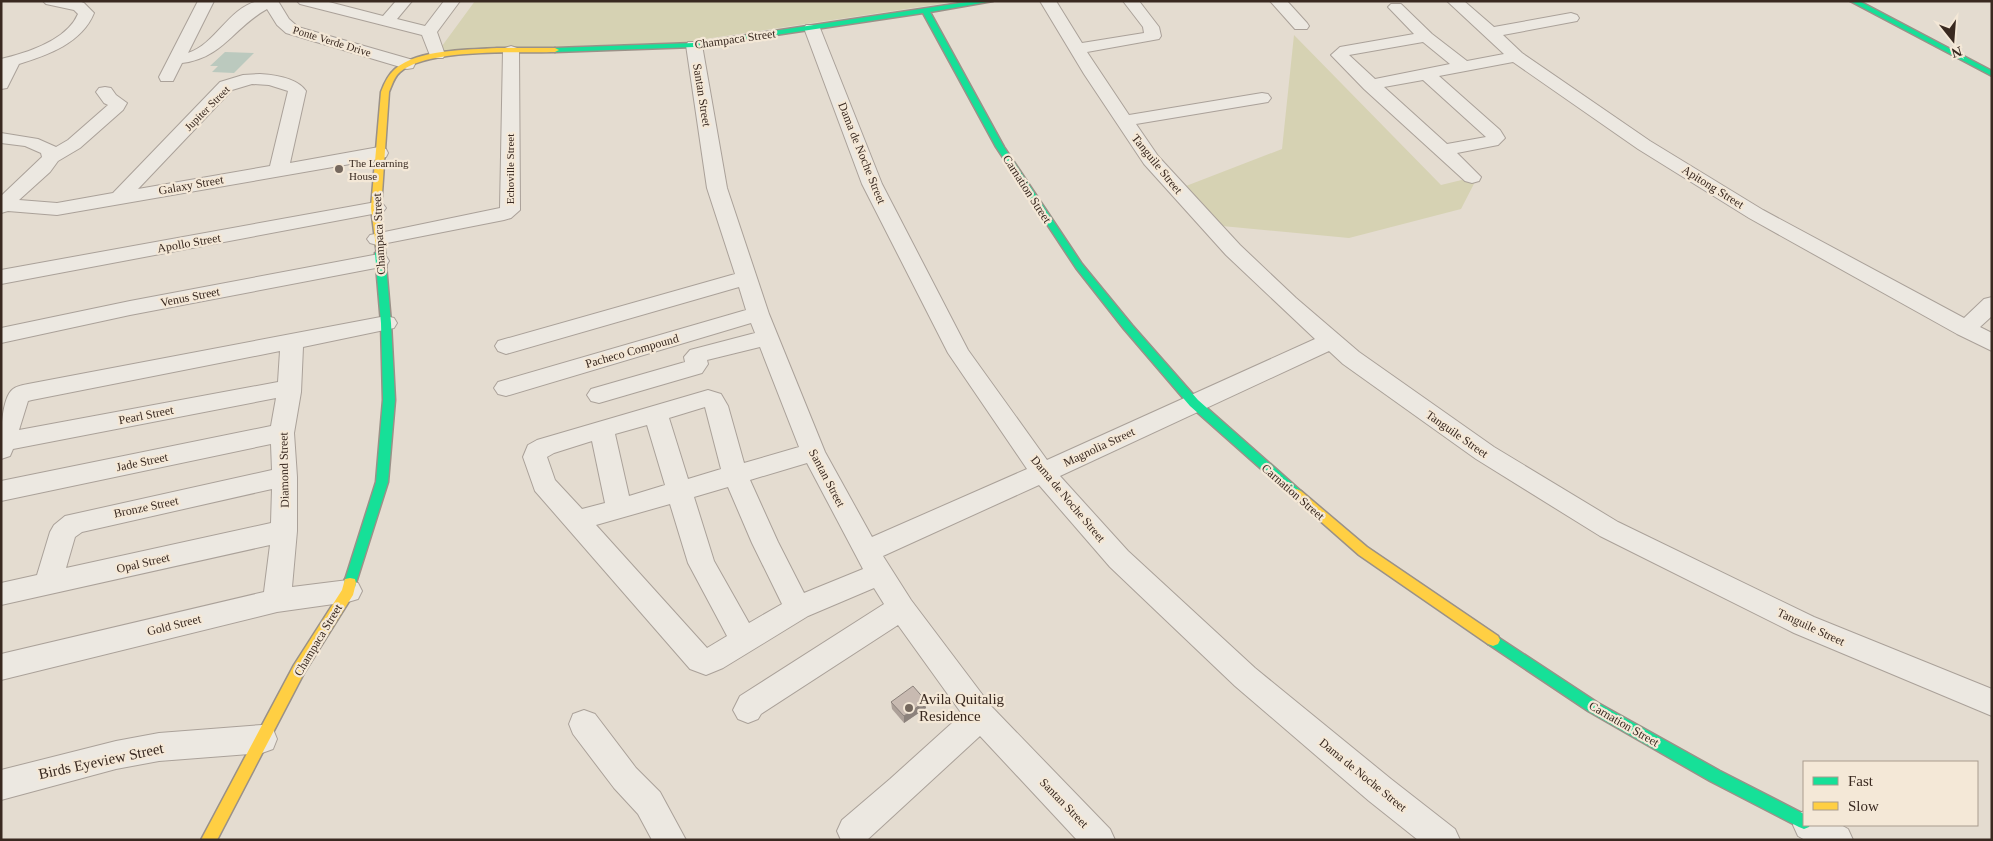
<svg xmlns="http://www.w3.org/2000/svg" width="1993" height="841" viewBox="0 0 1993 841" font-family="Georgia,serif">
<rect width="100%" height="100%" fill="#e4dcd0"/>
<path fill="#d6d2b3" d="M 475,1 L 960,1 L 685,42 L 444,51 L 442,46 Z
M 1294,35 L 1441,185 L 1478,176 L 1461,209 L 1349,238 L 1222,226 L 1186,186 L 1282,149 Z"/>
<path fill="#bbc9be" d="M 225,52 L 254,53 L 234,73 L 212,72 L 218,66 L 210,66 Z"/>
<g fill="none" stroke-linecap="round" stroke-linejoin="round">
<g stroke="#aaa199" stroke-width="2">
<path id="street" d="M 43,1 L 79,1 L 84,3 L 94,13 C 82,43 48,55 19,64 L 7,88 L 1,89 L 1,59 C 27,53 67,40 78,14 L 74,10 L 46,4 Z
M 198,1 L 214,1 L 188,53 C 216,44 228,8 258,1 C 264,0 272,1 278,1 L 289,19 L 298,27 L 413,60 L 415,64 L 413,68 L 407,69 L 286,33 L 277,25 L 267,9 C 234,27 223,58 182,63 L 173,81 L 161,81 L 159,77 Z
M 297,1 L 325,1 L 383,16 L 396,1 L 412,1 L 397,19 L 425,26 L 444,1 L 460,1 L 437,32 L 445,55 L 443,58 L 431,58 L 422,35 L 300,4 Z
M 1040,1 L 1056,1 L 1082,43 L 1144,33 L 1143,27 L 1123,1 L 1139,1 L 1159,27 L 1161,36 L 1159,39 L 1087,52 L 1129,115 L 1262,93 L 1268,94 L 1271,98 L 1268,102 L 1136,124 L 1158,156 L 1240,245 L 1296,298 L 1359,352 L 1494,447 L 1618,522 L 1814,617 L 1992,689 L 1992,716 L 1794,633 L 1600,536 L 1476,459 L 1343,364 L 1329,351 L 1060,476 L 1128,551 L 1255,668 L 1391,779 L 1455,829 L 1460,840 L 1418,840 L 1369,801 L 1235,686 L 1110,567 L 1039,485 L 883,556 L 911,600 L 991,706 L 1110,829 L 1115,840 L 1077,840 L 980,736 L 867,840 L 841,840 L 837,831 L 842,820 L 890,779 L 962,714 L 898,625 L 761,714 L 758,719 L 748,723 L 738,719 L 733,710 L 740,696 L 884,604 L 874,588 L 808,616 L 723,668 L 706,675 L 690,669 L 535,491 L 523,457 L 528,445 L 537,440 L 708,390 L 721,394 L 728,406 L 744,463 L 799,447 L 760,347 L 707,360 L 708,364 L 702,373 L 599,403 L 591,401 L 587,395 L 591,389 L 685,362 L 684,357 L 690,350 L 755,333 L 751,323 L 506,396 L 498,394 L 494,388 L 498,382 L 746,310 L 739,287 L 506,354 L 498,351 L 495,346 L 498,341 L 735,274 L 707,188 L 686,45 L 688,42 L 700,42 L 702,45 L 727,188 L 769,314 L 825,452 L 872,537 L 1027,469 L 948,353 L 862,184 L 804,28 L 806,25 L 818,25 L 820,28 L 882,184 L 968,350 L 1047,460 L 1315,339 L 1226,255 L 1144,164 L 1084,74 ZM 705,407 L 721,469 L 688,479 L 669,418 ZM 647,425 L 665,485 L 629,496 L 615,434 ZM 592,441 L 605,503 L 582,509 L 555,480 L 547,457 L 554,453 ZM 807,463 L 863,569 L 804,593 L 778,542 L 750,480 ZM 728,487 L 752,543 L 782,604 L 749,623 L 714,561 L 694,497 ZM 670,504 L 688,563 L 727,636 L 707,648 L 596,525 Z
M 1270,1 L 1287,1 L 1307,23 L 1309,26 L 1307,29 L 1295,29 Z
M 1447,1 L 1464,1 L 1494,27 L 1571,13 L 1577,15 L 1579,18 L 1577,21 L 1503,35 L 1522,53 L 1650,141 L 1763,210 L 1964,318 L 1984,299 L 1992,297 L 1992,316 L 1980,327 L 1992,333 L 1992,351 L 1957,334 L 1749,218 L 1638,149 L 1513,62 L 1439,76 L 1500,130 L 1505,138 L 1498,145 L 1457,153 L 1481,177 L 1479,181 L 1472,183 L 1465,181 L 1364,89 L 1331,55 L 1340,47 L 1414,34 L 1388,7 L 1391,4 L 1401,4 L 1432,34 L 1467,61 L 1504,54 ZM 1423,42 L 1450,64 L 1375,79 L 1349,55 ZM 1423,80 L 1486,137 L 1447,144 L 1384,87 Z
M 511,46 L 517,48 L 519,51 L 520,210 L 511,218 L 504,220 L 377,245 L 370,243 L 367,239 L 370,235 L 500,208 L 503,51 L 505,48 Z
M 260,74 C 276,75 297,78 306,91 L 290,163 L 379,147 L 386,149 L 388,153 L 386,157 L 379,159 L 57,215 L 8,211 L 1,213 L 1,196 L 42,157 L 41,153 L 25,146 L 1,143 L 1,133 L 38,139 L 56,147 L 68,140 L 108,105 L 104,103 L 96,92 L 99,88 L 105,87 L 111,88 L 116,95 L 127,103 L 123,110 L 80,148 L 58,161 L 50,172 L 19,200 L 57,203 L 113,193 L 220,82 L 243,75 ZM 252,84 L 269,85 L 288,91 L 270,166 L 138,189 L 232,90 Z
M 376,202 L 383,204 L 386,208 L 383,212 L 1,284 L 1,270 Z
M 379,254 L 386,256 L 389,261 L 386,266 L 130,315 L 1,343 L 1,328 L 130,301 Z
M 386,316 L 394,318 L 397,323 L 394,328 L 303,347 L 301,392 L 294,433 L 297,477 L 297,531 L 292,587 L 348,580 L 358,583 L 362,591 L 358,599 L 348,602 L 277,612 L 1,680 L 1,654 L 264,592 L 270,545 L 1,605 L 1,583 L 37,575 L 50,532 L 54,525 L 65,516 L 272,470 L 271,444 L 1,501 L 1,481 L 271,426 L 276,398 L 13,449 L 10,456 L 1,459 C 1,442 0,399 13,389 C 17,386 23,385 28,384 ZM 280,351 L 278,382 L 19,430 L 28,401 L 32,400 ZM 272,489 L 271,523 L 66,568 L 75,537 L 82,532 Z
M 584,710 L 595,714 L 636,768 L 660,792 L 686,840 L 652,840 L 638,814 L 614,788 L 573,734 L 569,724 L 573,714 Z
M 262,725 L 273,729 L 277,739 L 273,749 L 262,753 L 159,761 L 116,769 L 1,800 L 1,770 L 116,741 L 159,733 Z
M 1804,811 L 1804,825 L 1841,825 L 1848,829 L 1853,840 L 1805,840 L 1798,836 L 1793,825 L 1798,814 Z"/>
</g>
<g stroke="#9a9188" stroke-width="3">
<path id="fast" d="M 974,1 L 993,1 L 930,12 L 1004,147 L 1082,264 L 1132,325 L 1198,400 L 1301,491 L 1303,494 L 1301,497 L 1293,497 L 1190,406 L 1124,329 L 1076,268 L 996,147 L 923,13 L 694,47 L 555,52 L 551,50 L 555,48 L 694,43 Z
M 1850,1 L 1859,1 L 1992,71 L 1992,76 Z
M 380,250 L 385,253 L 391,323 L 395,400 L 388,482 L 356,583 L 355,587 L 350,588 L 345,587 L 344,583 L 376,482 L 383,400 L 381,323 L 375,253 Z
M 1493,634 L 1598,703 L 1720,771 L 1804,814 L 1804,825 L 1810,825 L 1809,827 L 1804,829 L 1799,827 L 1710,781 L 1588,711 L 1488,644 L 1486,640 L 1488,636 Z"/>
</g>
<g stroke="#9a9188" stroke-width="3">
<path id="slow" d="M 497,48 L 555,48 L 559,50 L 555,52 C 518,53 428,48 400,72 C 394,77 392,85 389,92 L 381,208 L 385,253 L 383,255 L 377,255 L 371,208 L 381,92 C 384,84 388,75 395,69 C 418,49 468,50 497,48 Z
M 1297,489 L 1301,491 L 1367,547 L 1498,636 L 1500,640 L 1498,644 L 1493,646 L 1488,644 L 1359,555 L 1293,497 L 1291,494 L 1293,491 Z
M 350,578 L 355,579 L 356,583 L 353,595 L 304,673 L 217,840 L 201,840 L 294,665 L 342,590 L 345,579 Z"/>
</g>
<use href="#street" fill="#ece8e1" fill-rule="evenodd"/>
<use href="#fast" fill="#16e098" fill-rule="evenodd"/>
<use href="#slow" fill="#ffcf43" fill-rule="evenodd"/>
</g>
<path fill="#aca098" d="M 926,701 L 926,708 L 904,723 L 892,709 L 891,702 Z"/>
<path fill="#8c827c" d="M 926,701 L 926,708 L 904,723 L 904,716 Z"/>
<path fill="#c8bab1" stroke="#8c827c" d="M 913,686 L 926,701 L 904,716 L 891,702 Z"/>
<g fill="#75685e" stroke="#f4e8d7" stroke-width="2">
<circle cx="339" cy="169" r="5"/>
<circle cx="909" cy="708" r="5"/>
</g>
<g text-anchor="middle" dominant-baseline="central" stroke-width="4.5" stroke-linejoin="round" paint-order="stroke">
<g font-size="11" fill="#392920" stroke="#f4e8d7">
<text transform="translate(332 41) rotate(17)">Ponte Verde Drive</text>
<text transform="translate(207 108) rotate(-45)">Jupiter Street</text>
<text transform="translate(510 169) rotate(-90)">Echoville Street</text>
</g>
<g font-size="11" fill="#392920" stroke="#f4e8d7" text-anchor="start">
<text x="349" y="163">The Learning<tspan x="349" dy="13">House</tspan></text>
</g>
<g font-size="12" fill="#392920" stroke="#f4e8d7">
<text transform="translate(735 39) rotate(-8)">Champaca Street</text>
<text transform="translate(702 95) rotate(81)">Santan Street</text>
<text transform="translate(862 153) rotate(68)">Dama de Noche Street</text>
<text transform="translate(1157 164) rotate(51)">Tanguile Street</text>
<text transform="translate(191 185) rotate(-10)">Galaxy Street</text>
<text transform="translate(1713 187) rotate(32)">Apitong Street</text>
<text transform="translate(1027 189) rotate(57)">Carnation Street</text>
<text transform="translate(379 234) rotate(-93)">Champaca Street</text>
<text transform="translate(189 243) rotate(-10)">Apollo Street</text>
<text transform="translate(190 297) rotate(-11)">Venus Street</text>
<text transform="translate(632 351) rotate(-16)">Pacheco Compound</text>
<text transform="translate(146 415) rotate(-11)">Pearl Street</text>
<text transform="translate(1457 434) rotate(35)">Tanguile Street</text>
<text transform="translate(1099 447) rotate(-25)">Magnolia Street</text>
<text transform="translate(142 462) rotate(-12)">Jade Street</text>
<text transform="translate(284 470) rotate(-91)">Diamond Street</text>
<text transform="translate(827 478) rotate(62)">Santan Street</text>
<text transform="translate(1293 492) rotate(41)">Carnation Street</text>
<text transform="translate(1068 499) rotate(50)">Dama de Noche Street</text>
<text transform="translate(146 507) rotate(-12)">Bronze Street</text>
<text transform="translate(143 563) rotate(-13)">Opal Street</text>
<text transform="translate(174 625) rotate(-14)">Gold Street</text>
<text transform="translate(1811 627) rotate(25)">Tanguile Street</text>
<text transform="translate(318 640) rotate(-59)">Champaca Street</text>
<text transform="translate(1624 724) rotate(30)">Carnation Street</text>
<text transform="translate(1363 775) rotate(39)">Dama de Noche Street</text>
<text transform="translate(1064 803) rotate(46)">Santan Street</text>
</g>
<g font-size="15" fill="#392920" stroke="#f4e8d7" text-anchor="start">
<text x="919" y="699">Avila Quitalig<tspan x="919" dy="17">Residence</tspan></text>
</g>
<g font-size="15" fill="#392920" stroke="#f4e8d7">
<text transform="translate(101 761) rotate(-12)">Birds Eyeview Street</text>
</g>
</g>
<rect width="1993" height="841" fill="none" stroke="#392920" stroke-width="5"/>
<rect x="1803" y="761" width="175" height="65" fill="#f4e8d7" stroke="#a99c8e"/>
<rect x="1813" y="777" width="25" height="8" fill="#16e098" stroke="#a99c8e"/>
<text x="1848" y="786" font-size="15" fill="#392920">Fast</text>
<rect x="1813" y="802" width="25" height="8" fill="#ffcf43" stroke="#a99c8e"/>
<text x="1848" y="811" font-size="15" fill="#392920">Slow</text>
<g transform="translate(1953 40) rotate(163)" stroke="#f4e8d7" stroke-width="4" paint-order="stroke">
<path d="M0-4L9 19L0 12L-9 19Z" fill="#392920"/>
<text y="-8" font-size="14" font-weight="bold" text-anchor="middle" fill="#392920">N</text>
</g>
</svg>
